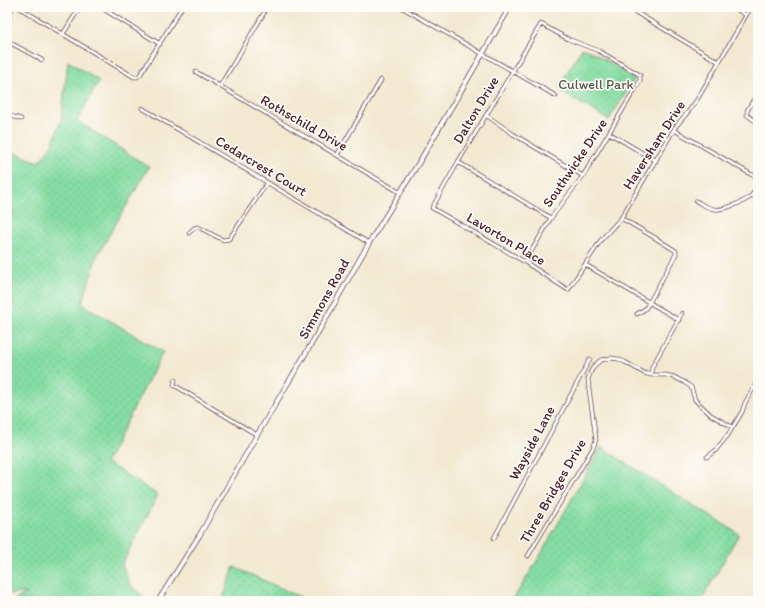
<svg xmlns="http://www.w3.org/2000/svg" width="765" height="608" viewBox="0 0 765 608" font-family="Itim,sans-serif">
<defs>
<pattern id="park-dots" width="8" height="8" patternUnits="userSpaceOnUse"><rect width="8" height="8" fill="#84dda2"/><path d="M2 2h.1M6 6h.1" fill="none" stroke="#74bd8c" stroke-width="1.8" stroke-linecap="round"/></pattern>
</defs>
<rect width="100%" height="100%" fill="#fdfcf7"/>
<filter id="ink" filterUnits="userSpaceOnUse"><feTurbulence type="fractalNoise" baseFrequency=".025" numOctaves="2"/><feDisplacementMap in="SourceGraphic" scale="8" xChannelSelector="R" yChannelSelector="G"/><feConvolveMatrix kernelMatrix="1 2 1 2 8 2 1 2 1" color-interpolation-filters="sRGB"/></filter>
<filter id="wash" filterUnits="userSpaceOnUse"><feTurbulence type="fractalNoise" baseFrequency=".012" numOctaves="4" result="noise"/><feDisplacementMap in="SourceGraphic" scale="16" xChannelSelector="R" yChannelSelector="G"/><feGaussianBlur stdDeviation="0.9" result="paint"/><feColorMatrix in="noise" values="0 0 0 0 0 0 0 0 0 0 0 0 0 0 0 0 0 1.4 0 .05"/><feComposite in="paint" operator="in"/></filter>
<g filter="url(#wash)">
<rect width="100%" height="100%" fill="#f3e9d1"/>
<path fill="url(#park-dots)" stroke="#677e66" d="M 582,48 L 592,52 L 635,78 L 609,120 L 563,93 L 559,86 Z
M 68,61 L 99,81 L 77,121 L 149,167 L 97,256 L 82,304 L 163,352 L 106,462 L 158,495 L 122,564 L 130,585 L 148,601 L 12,601 L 27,593 L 7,594 L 7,150 L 39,162 L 52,145 L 61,120 Z
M 601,447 L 739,534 L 701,601 L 512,601 L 537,561 Z
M 234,567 L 307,600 L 307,601 L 222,601 Z"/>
</g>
<g filter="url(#ink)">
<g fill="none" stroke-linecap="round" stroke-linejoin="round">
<g stroke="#633d44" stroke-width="4.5">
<path id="street" d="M 18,7 L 134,77 L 137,77 L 140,75 L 182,7
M 100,7 L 160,44
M 401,7 L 556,96
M 627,7 L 719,62
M 733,7 L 746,15
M 7,25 L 11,10 L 14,7
M 63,34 L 80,7
M 7,41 L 42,60
M 196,72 L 401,193
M 220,86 L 264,13
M 758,92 L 747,111 L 747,115 L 758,123
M 142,108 L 369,243
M 7,114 L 14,117 L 21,119
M 486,115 L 513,134 L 583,176
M 674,130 L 747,172 L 752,175 L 758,175
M 609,133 L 656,161
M 337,155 L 381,80
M 458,162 L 551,218
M 696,201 C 702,204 707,208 714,209 C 721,211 744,202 750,197 C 754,194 756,188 758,183
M 621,218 L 652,236 L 676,251 L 676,254 L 649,303 L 645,309 L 637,314
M 189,233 L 194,228 L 198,227 L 223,240 L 229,239 L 267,183
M 525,262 L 551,218 L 583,176 L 640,81 L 640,75 L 599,51 L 568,39 L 541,24 L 458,162 L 432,208 L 525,262 L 568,290 L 601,240 L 621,218 L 676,126 L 688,112 L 698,98 L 751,7
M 586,265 L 679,320
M 651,375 L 652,367 L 682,313
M 175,380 L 174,385 L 257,435
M 707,457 L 715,451 L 728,435 L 742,412 L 745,403 L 758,380
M 494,538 L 590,359
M 528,556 L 593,448 L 596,440 L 595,432 L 589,389 L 588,379 L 591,371 L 595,365 L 601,360 L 611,358 L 618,359 L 625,362 L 644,373 L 651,375 L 666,375 L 674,377 L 684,382 L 691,387 L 695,400 L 711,415 L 732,427"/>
</g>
<g stroke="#633d44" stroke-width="5.5">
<path id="secondary" d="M 158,601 L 199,536 L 257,435 L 313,341 L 369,243 L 421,159 L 510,7"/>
</g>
<use href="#street" stroke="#fff" stroke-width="3"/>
<use href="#secondary" stroke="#fff" stroke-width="4"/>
</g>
</g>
<g text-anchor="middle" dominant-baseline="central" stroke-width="3.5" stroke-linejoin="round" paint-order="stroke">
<g font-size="14" fill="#5b584f" stroke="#fdfcf7">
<text x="596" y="84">Culwell Park</text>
</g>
<g font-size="14" fill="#4a1f2b" stroke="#fdfcf7">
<text transform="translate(476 110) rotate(-59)">Dalton Drive</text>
<text transform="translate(304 123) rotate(30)">Rothschild Drive</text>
<text transform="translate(654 145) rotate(-57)">Haversham Drive</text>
<text transform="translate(575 163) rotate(-56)">Southwicke Drive</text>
<text transform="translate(261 166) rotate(31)">Cedarcrest Court</text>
<text transform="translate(506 239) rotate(31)">Lavorton Place</text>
<text transform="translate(324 299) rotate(-61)">Simmons Road</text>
<text transform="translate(532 443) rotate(-62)">Wayside Lane</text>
<text transform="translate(553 491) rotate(-60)">Three Bridges Drive</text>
</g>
</g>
<rect width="765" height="608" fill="none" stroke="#fdfcf7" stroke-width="24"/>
</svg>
